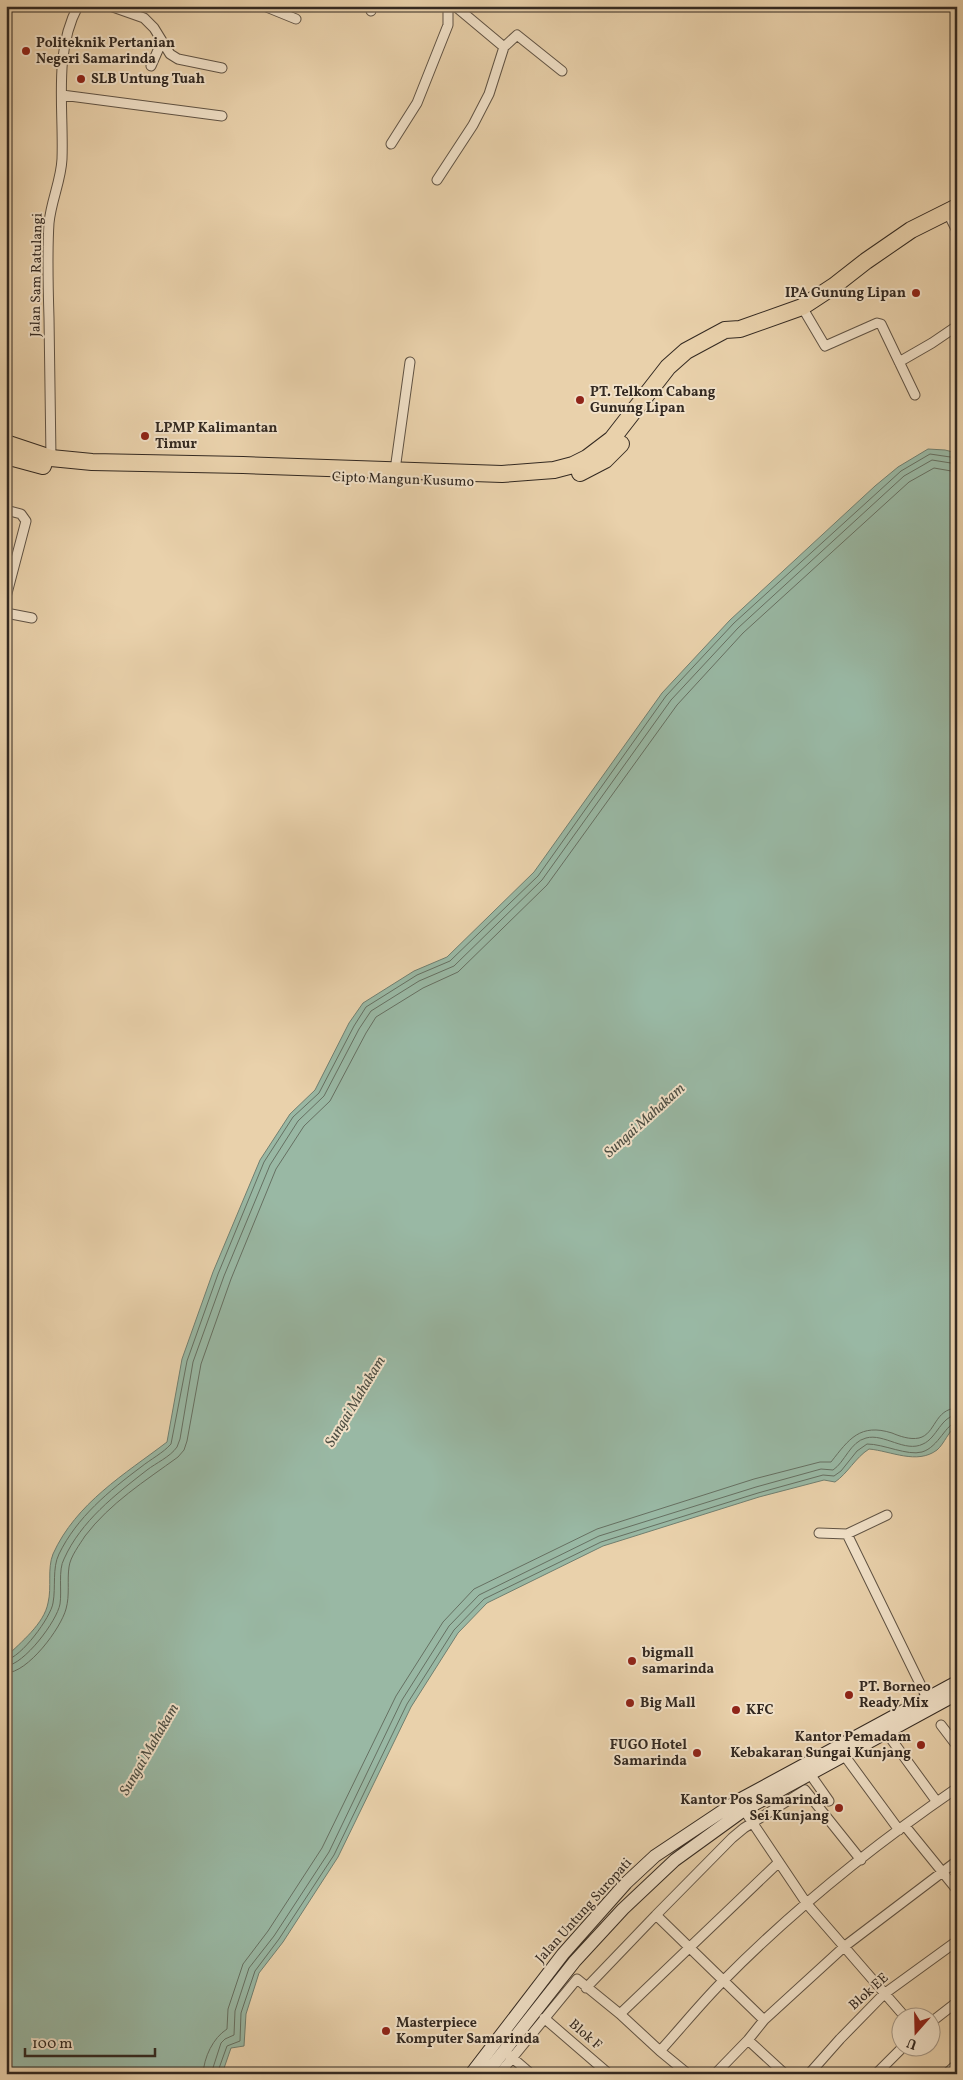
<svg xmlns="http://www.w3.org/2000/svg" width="963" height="2080" viewBox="0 0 963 2080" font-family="Vollkorn,serif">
<rect width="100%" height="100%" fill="#e9d1ab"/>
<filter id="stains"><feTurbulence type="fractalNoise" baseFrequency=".004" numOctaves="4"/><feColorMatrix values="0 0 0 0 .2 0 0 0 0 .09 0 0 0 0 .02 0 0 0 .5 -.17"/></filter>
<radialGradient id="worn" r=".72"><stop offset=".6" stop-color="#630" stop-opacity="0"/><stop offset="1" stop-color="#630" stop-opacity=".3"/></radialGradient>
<path fill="#99b8a4" stroke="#707f70" d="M 928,449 L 945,450 L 957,453 L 957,1426 C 948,1431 945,1443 937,1450 C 917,1465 891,1451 869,1449 C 855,1458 848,1473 835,1482 L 824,1480 L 759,1497 L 603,1546 L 487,1603 L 458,1633 L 411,1707 L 338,1857 L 283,1942 L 259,1973 L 246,2014 L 244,2046 L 231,2048 L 222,2074 L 6,2074 L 6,1657 C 21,1642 44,1624 48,1603 C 52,1587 47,1569 53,1554 C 76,1503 125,1474 167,1442 L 182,1359 L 213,1272 L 260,1160 L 290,1114 L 315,1090 L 349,1023 L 363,1003 L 414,971 L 447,957 L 534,872 L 662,693 L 730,620 L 875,486 L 898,467 Z"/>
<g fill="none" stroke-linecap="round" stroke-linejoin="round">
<path stroke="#667062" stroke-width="1" d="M 6,1660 C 21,1658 51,1617 53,1603 C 56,1587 52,1568 59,1554 C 77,1517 109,1491 141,1467 C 151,1459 163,1453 171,1444 L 187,1361 L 218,1274 L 264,1162 L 293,1117 L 319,1093 L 354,1026 L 366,1007 L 417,975 L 450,961 L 538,876 L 666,696 L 734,623 L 901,471 L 930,454 L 957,458
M 6,1666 C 24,1665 57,1621 60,1604 C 62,1591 58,1570 64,1559 C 81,1521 115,1495 147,1470 C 156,1463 170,1457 177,1447 L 180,1439 L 193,1362 L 224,1276 L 270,1165 L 298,1121 L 324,1096 L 359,1029 L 371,1011 L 419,981 L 454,966 L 542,880 L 671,700 L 738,628 L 904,476 L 932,460 L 957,464
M 6,1673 C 28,1673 61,1628 66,1609 C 70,1595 67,1580 69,1567 C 70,1557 80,1544 85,1536 C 110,1503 145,1481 178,1457 L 184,1450 L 187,1441 L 201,1364 L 231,1279 L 276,1169 L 304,1126 L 330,1101 L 366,1033 L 376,1017 L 423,988 L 458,972 L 547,885 L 677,705 L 743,633 L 909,482 L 934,468 L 957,472
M 203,2074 C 204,2057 213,2038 227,2029 L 228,2009 L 243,1964 L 268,1931 L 322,1848 L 396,1696 L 443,1622 L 474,1589 L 597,1529 L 754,1479 L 820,1462 L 831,1462 C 849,1439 860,1423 892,1433 C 899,1436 910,1440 919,1438 C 936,1434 934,1409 957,1408
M 211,2074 L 221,2043 L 225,2039 L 234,2035 L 235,2011 L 249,1968 L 274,1936 L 329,1852 L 402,1700 L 449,1626 L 479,1595 L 599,1536 L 756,1487 L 821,1469 L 833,1470 C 845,1462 850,1442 866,1438 C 884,1433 905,1453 923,1444 C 937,1438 941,1416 957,1415
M 217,2074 L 227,2046 L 240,2041 L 241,2013 L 255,1971 L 279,1939 L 334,1855 L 407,1704 L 454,1630 L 484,1599 L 601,1542 L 758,1493 L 823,1475 L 834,1476 L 841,1471 L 857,1451 L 867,1444 C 884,1444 907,1456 922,1452 C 939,1447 946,1423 957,1422"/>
<g stroke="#605344" stroke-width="11">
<path id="street" d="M 110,6 L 144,18 L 154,28 L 170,54 L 178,59 L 222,68
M 264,6 L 296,19
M 455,6 L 504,47
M 371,11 L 372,6
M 151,66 L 162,41
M 62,95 L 222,116
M 391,144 L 417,103 L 448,25 L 448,6
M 437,180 L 473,125 L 489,94 L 504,47 L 517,35 L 562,71
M 947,211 L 957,231
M 802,307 L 825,346 L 877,323 L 881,324 L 915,395
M 899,362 L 932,343 L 957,326
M 51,458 C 50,412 50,365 49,318 C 48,286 47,254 49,223 C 51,201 61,181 62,159 C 64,109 53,53 78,6
M 395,470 L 410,362
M 6,510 L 21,514 L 26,521 L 6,597
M 6,613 L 32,618
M 819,1533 L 847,1534 L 887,1515
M 847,1534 L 927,1698
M 941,1725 L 957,1746
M 886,1732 L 937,1802
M 844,1755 L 899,1830
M 810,1774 L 829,1801
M 742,1807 L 807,1904 L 906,2018
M 905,1826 L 957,1890
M 586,1988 L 656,1915
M 620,2014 L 779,1862
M 544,2018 L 609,2074
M 764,2020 L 656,1915 L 732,1838 L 744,1828 L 805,1790 L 861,1860
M 930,2023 L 957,2002
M 748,2040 L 785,2074
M 660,2051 C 681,2028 701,2003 723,1981 C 794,1909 874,1845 957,1788
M 509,2055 L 531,2074
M 499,2074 L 577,1979 L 620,2014 L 660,2051 L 688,2074
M 715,2074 L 748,2040 L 764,2020 L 845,1946 L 957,1861
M 809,2074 L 840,2039 L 884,1994 L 957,1941
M 876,2074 L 902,2048
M 946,2074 L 957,2064"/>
</g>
<g stroke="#332921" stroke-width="14">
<path id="secondary" d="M 471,2074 L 563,1954 L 626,1883 L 655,1856 L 739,1800 L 957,1682
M 486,2074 L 575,1961 L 623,1909 L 675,1860 L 744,1810 L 957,1694"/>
</g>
<g stroke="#332921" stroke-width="18">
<path id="highway" d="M 6,443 L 51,458 L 92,462 L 243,465 L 502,474 L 554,470 L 573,465 L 587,458 L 612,439 L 668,367 L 686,351 L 725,330 L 740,329 L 802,307 L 834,286 L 866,261 L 911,230 L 957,207
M 6,456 L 43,466
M 580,473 L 605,460 L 621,444"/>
</g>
<use href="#street" stroke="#f1e1c8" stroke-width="9"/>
<use href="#secondary" stroke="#f1e1c8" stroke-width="12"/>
<use href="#highway" stroke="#e9d1ab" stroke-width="16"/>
</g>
<g fill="#8f2418" stroke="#f1e1c8" stroke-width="2">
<circle cx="26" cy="51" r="5"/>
<circle cx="81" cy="79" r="5"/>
<circle cx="916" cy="293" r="5"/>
<circle cx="580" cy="400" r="5"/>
<circle cx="145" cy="436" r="5"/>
<circle cx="632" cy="1661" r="5"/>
<circle cx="849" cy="1695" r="5"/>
<circle cx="630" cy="1703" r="5"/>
<circle cx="736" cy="1710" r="5"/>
<circle cx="921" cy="1745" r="5"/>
<circle cx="697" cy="1753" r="5"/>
<circle cx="839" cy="1808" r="5"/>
<circle cx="386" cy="2031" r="5"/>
</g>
<g text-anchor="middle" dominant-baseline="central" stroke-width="4" stroke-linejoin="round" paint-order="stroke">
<g font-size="14" font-weight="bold" fill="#332921" stroke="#f1e1c8" text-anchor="start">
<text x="36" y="43">Politeknik Pertanian<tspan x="36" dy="16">Negeri Samarinda</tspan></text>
<text x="91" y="79">SLB Untung Tuah</text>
<text x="906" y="293" text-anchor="end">IPA Gunung Lipan</text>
<text x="590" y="392">PT. Telkom Cabang<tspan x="590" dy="16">Gunung Lipan</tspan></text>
<text x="155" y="428">LPMP Kalimantan<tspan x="155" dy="16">Timur</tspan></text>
<text x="642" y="1653">bigmall<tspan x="642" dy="16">samarinda</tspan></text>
<text x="859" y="1687">PT. Borneo<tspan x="859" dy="16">Ready Mix</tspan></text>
<text x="640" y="1703">Big Mall</text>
<text x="746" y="1710">KFC</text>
<text x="911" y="1737" text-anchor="end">Kantor Pemadam<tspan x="911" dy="16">Kebakaran Sungai Kunjang</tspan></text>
<text x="687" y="1745" text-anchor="end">FUGO Hotel<tspan x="687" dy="16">Samarinda</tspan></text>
<text x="829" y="1800" text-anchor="end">Kantor Pos Samarinda<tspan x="829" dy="16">Sei Kunjang</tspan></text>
<text x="396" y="2023">Masterpiece<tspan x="396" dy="16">Komputer Samarinda</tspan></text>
</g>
<g font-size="14" fill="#332921" stroke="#f1e1c8">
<text transform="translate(37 275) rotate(-89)">Jalan Sam Ratulangi</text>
<text transform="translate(403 480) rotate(2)">Cipto Mangun Kusumo</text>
<text transform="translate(584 1911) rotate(-48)">Jalan Untung Suropati</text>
<text transform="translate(869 1992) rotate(-42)">Blok EE</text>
<text transform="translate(585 2035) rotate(41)">Blok F</text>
</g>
<g font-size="15" font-style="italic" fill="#4c4d42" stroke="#f1e1c8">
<text transform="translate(645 1121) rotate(-42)">Sungai Mahakam</text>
<text transform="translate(356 1402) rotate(-59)">Sungai Mahakam</text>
<text transform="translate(150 1750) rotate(-60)">Sungai Mahakam</text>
</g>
</g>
<rect width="963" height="2080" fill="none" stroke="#e9d1ab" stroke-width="25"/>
<rect x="8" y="8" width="948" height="2065" fill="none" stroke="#332921" stroke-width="2.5"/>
<rect x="12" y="12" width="938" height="2055" fill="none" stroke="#332921"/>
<g transform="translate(916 2032) rotate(200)"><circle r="24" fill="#f1e1c8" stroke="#a59785"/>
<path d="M0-4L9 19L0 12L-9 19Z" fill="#8f2418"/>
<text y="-8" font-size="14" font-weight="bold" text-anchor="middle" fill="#332921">U</text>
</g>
<path d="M25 2048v8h130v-8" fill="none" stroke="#332921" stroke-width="2.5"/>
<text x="32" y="2048" font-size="15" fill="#332921" stroke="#f1e1c8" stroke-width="4" paint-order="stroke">100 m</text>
<rect width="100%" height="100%" filter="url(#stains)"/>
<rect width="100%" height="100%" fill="url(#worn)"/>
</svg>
